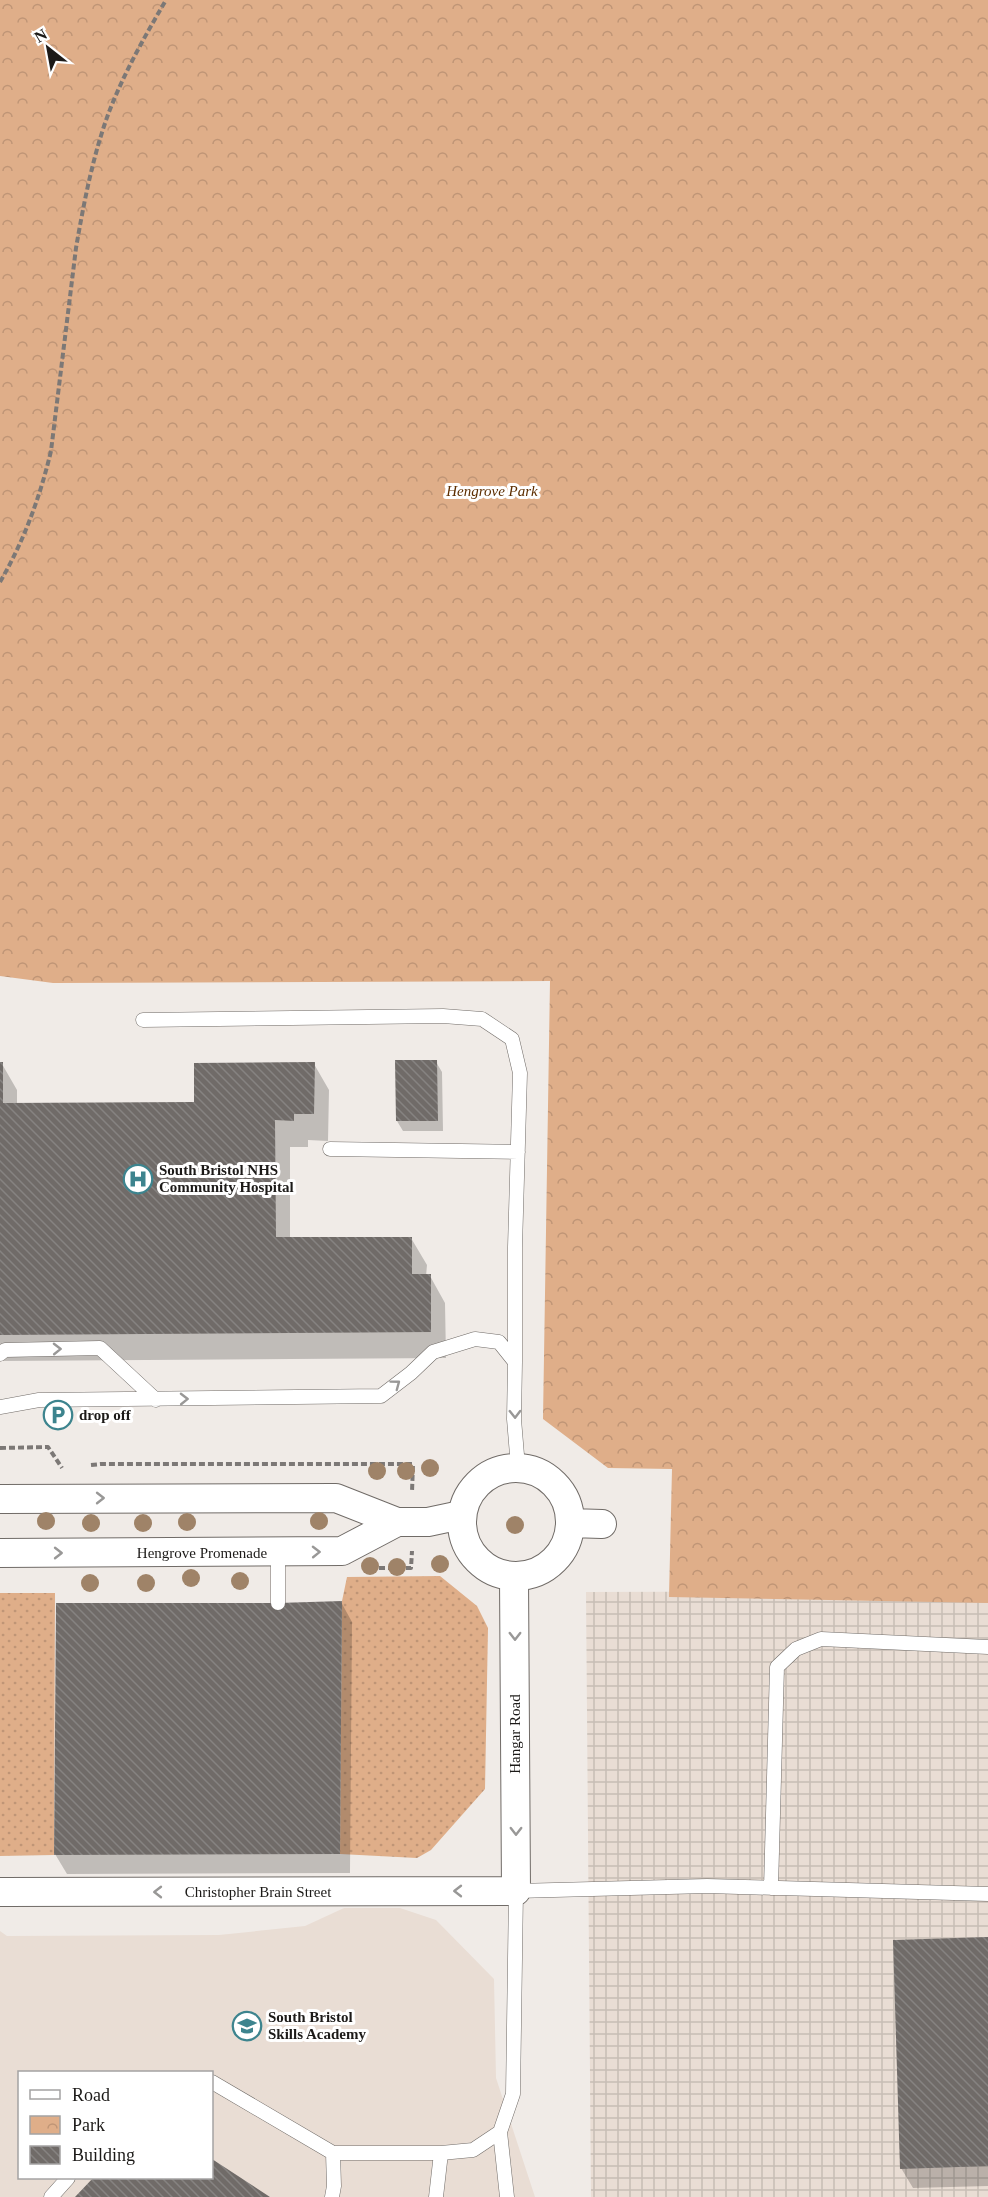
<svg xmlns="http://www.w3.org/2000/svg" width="988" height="2197" viewBox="0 0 988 2197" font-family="'Times New Roman',serif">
<defs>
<pattern id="industrial-grid" width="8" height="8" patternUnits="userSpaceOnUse" patternTransform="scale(1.5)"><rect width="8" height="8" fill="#e9ddd4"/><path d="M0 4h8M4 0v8" fill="none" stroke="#c7bdb5"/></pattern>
<pattern id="grass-dots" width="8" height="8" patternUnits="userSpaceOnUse" patternTransform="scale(1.5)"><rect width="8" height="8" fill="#dfae89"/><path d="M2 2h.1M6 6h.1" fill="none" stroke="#bf9576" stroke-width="1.8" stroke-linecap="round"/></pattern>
<pattern id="park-crowns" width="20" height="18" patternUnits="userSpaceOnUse" patternTransform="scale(1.5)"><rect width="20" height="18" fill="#dfae89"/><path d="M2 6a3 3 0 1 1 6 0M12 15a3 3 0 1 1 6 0" fill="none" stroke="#bf9576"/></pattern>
<pattern id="building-back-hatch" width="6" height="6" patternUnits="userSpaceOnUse" patternTransform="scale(1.5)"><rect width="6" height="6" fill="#706b68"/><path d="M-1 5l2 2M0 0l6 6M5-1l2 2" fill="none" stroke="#868381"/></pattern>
</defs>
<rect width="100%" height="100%" fill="#f0ebe7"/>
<path fill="#e9ddd4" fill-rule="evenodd" d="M 344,1908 L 400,1908 L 436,1920 L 494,1979 L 496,2078 L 535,2197 L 0,2197 L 0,1931 L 7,1936 L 219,1935 L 305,1926 ZM 20,2072 L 212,2072 L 212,2178 L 20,2178 Z"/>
<path fill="url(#industrial-grid)" d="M 988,1591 L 988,2197 L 591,2197 L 586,1592 Z"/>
<path fill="url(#grass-dots)" d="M 440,1576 L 477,1606 L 488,1628 L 485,1789 L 431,1850 L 417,1858 L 340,1854 L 342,1601 L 347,1577 Z
M 0,1593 L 55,1593 L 54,1855 L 0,1856 Z"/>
<path fill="url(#park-crowns)" d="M 0,0 L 988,0 L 988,1603 L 669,1597 L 672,1469 L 608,1468 L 543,1419 L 550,981 L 53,983 L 0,976 Z"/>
<path fill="#0003" d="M 436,1062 L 442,1072 L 443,1131 L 403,1131 L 397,1121 Z
M 0,1064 L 2,1064 L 17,1090 L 17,1104 L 196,1103 L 314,1064 L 329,1090 L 328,1141 L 308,1140 L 308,1147 L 290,1147 L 290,1238 L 411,1238 L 427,1265 L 426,1276 L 430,1276 L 445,1303 L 446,1358 L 0,1361 Z
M 341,1602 L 352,1622 L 350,1873 L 67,1874 L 55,1854 L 278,1605 Z
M 988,1938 L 988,2186 L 913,2188 L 901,2168 Z
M 212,2161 L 267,2197 L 76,2197 L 96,2178 L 212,2178 Z"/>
<path fill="url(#building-back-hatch)" d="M 395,1060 L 437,1060 L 438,1121 L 396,1121 Z
M 0,1062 L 3,1062 L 3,1103 L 194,1102 L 194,1063 L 315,1062 L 314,1114 L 294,1114 L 294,1121 L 275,1120 L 276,1237 L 412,1237 L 412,1274 L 431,1274 L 431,1332 L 0,1335 Z
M 342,1601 L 340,1854 L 54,1855 L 56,1603 L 278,1603 Z
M 988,1937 L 988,2166 L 900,2169 L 893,1940 Z
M 212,2159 L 270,2197 L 75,2197 L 93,2178 L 212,2178 Z"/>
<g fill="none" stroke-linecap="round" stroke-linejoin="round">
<g stroke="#706b67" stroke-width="15">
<path id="lane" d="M 143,1020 L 443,1016 L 482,1019 L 512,1039 L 520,1073 L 515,1247 L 515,1362
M 330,1149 L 518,1152
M 0,1354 L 5,1350 L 100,1348 L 156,1400
M 0,1407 L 39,1400 L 381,1396 L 411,1373 L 433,1352 L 475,1339 L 499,1342 L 515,1362 L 514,1419 L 518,1467
M 278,1553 L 278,1603
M 771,1888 L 777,1667 L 796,1649 L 821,1639 L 988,1647
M 212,2082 L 333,2153
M 500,2132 L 507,2197
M 51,2197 L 68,2178
M 332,2197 L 334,2186 L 333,2153 L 441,2153 L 473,2150 L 500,2132 L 513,2094 L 516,1891 L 707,1886 L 988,1894
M 436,2197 L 441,2153"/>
</g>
<g stroke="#706b67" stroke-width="30">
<path id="street" d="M462 1522a54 54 0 1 1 108 0a54 54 0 1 1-108 0Z
M 0,1499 L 336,1498 L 397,1522 L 428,1522 L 461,1515
M 570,1523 L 602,1524
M 0,1553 L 342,1551 L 397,1522
M 0,1892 L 516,1891 L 514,1578"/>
</g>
<path stroke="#7c7876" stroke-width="4" stroke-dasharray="6 3" stroke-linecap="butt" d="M 0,582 C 24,541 40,497 51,451 L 76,248 C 84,202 93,155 109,112 C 124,73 145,36 166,0
M 0,1448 L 48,1447 L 62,1468
M 91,1465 L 101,1464 L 413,1464 L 412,1492
M 379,1568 L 411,1568 L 412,1551"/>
<use href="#lane" stroke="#fff" stroke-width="14"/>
<use href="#street" stroke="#fff" stroke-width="28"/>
</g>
<g fill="#9f8368">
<circle cx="430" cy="1468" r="9"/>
<circle cx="377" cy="1471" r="9"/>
<circle cx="406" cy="1471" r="9"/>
<circle cx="46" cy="1521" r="9"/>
<circle cx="319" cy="1521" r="9"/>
<circle cx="187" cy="1522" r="9"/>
<circle cx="91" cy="1523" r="9"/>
<circle cx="143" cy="1523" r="9"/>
<circle cx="515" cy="1525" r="9"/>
<circle cx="440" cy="1564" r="9"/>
<circle cx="370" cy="1566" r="9"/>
<circle cx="397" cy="1567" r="9"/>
<circle cx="191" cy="1578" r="9"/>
<circle cx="240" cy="1581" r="9"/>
<circle cx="90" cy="1583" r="9"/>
<circle cx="146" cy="1583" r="9"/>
</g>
<defs><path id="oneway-chevron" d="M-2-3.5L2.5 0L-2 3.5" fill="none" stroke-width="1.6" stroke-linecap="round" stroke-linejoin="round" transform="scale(1.5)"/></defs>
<g stroke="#999897">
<use href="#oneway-chevron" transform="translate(57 1349) rotate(-1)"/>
<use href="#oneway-chevron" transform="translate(396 1384) rotate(-37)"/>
<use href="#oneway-chevron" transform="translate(184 1399) rotate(-1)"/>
<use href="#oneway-chevron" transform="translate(515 1414) rotate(89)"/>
<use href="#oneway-chevron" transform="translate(100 1498)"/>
<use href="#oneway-chevron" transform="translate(316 1552) rotate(-1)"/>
<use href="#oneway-chevron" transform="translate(58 1553)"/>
<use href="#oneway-chevron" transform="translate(515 1636) rotate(90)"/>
<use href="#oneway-chevron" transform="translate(516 1831) rotate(90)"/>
<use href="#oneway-chevron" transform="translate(458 1891) rotate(180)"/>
<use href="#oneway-chevron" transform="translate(158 1892) rotate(180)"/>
</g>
<defs>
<g id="hospital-ring" transform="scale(1.5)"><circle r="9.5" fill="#fff" stroke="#3d848e" stroke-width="1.5"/><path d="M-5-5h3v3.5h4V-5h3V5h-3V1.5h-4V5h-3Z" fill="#3d848e"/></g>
<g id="parking-ring" transform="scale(1.5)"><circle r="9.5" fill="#fff" stroke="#3d848e" stroke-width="1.5"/><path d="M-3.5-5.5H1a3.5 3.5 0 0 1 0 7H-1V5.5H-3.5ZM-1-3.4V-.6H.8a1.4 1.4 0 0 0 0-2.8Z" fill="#3d848e"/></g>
<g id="university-ring" transform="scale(1.5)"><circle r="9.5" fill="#fff" stroke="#3d848e" stroke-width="1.5"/><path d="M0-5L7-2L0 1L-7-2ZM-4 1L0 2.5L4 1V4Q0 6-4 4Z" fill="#3d848e"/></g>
</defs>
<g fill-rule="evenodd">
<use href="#hospital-ring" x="138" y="1179"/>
<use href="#parking-ring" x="58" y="1415"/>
<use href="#university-ring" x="247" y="2026"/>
</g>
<g text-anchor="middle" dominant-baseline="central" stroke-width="6" stroke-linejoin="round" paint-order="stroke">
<g font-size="15" font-style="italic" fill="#5d2e00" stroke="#fff">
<text x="492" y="491">Hengrove Park</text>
</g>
<g font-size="15" font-weight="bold" fill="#1c1a18" stroke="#fff" text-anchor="start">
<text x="159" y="1170">South Bristol NHS<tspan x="159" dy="17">Community Hospital</tspan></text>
<text x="79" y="1415">drop off</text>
<text x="268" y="2017">South Bristol<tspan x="268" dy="17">Skills Academy</tspan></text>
</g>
<g font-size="15" fill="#1c1a18" stroke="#fff">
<text x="202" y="1553">Hengrove Promenade</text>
<text transform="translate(515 1734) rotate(-90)">Hangar Road</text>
<text x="258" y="1892">Christopher Brain Street</text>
</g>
</g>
<rect x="18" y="2071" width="195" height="108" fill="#ffffff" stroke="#a4a3a3" stroke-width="1.5"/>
<rect x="30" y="2090" width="30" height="9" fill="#ffffff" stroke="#a4a3a3" stroke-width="1.5"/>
<text x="72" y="2101" font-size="18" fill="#1c1a18">Road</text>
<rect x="30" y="2116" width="30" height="18" fill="url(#park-crowns)" stroke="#a4a3a3" stroke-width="1.5"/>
<text x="72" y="2131" font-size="18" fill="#1c1a18">Park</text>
<rect x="30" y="2146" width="30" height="18" fill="url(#building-back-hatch)" stroke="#a4a3a3" stroke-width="1.5"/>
<text x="72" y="2161" font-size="18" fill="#1c1a18">Building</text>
<g transform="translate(48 48) rotate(329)" stroke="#ffffff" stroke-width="4.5" paint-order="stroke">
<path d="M0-4.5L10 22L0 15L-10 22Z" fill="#1c1a18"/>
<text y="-9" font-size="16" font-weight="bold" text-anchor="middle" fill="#1c1a18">N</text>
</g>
</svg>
